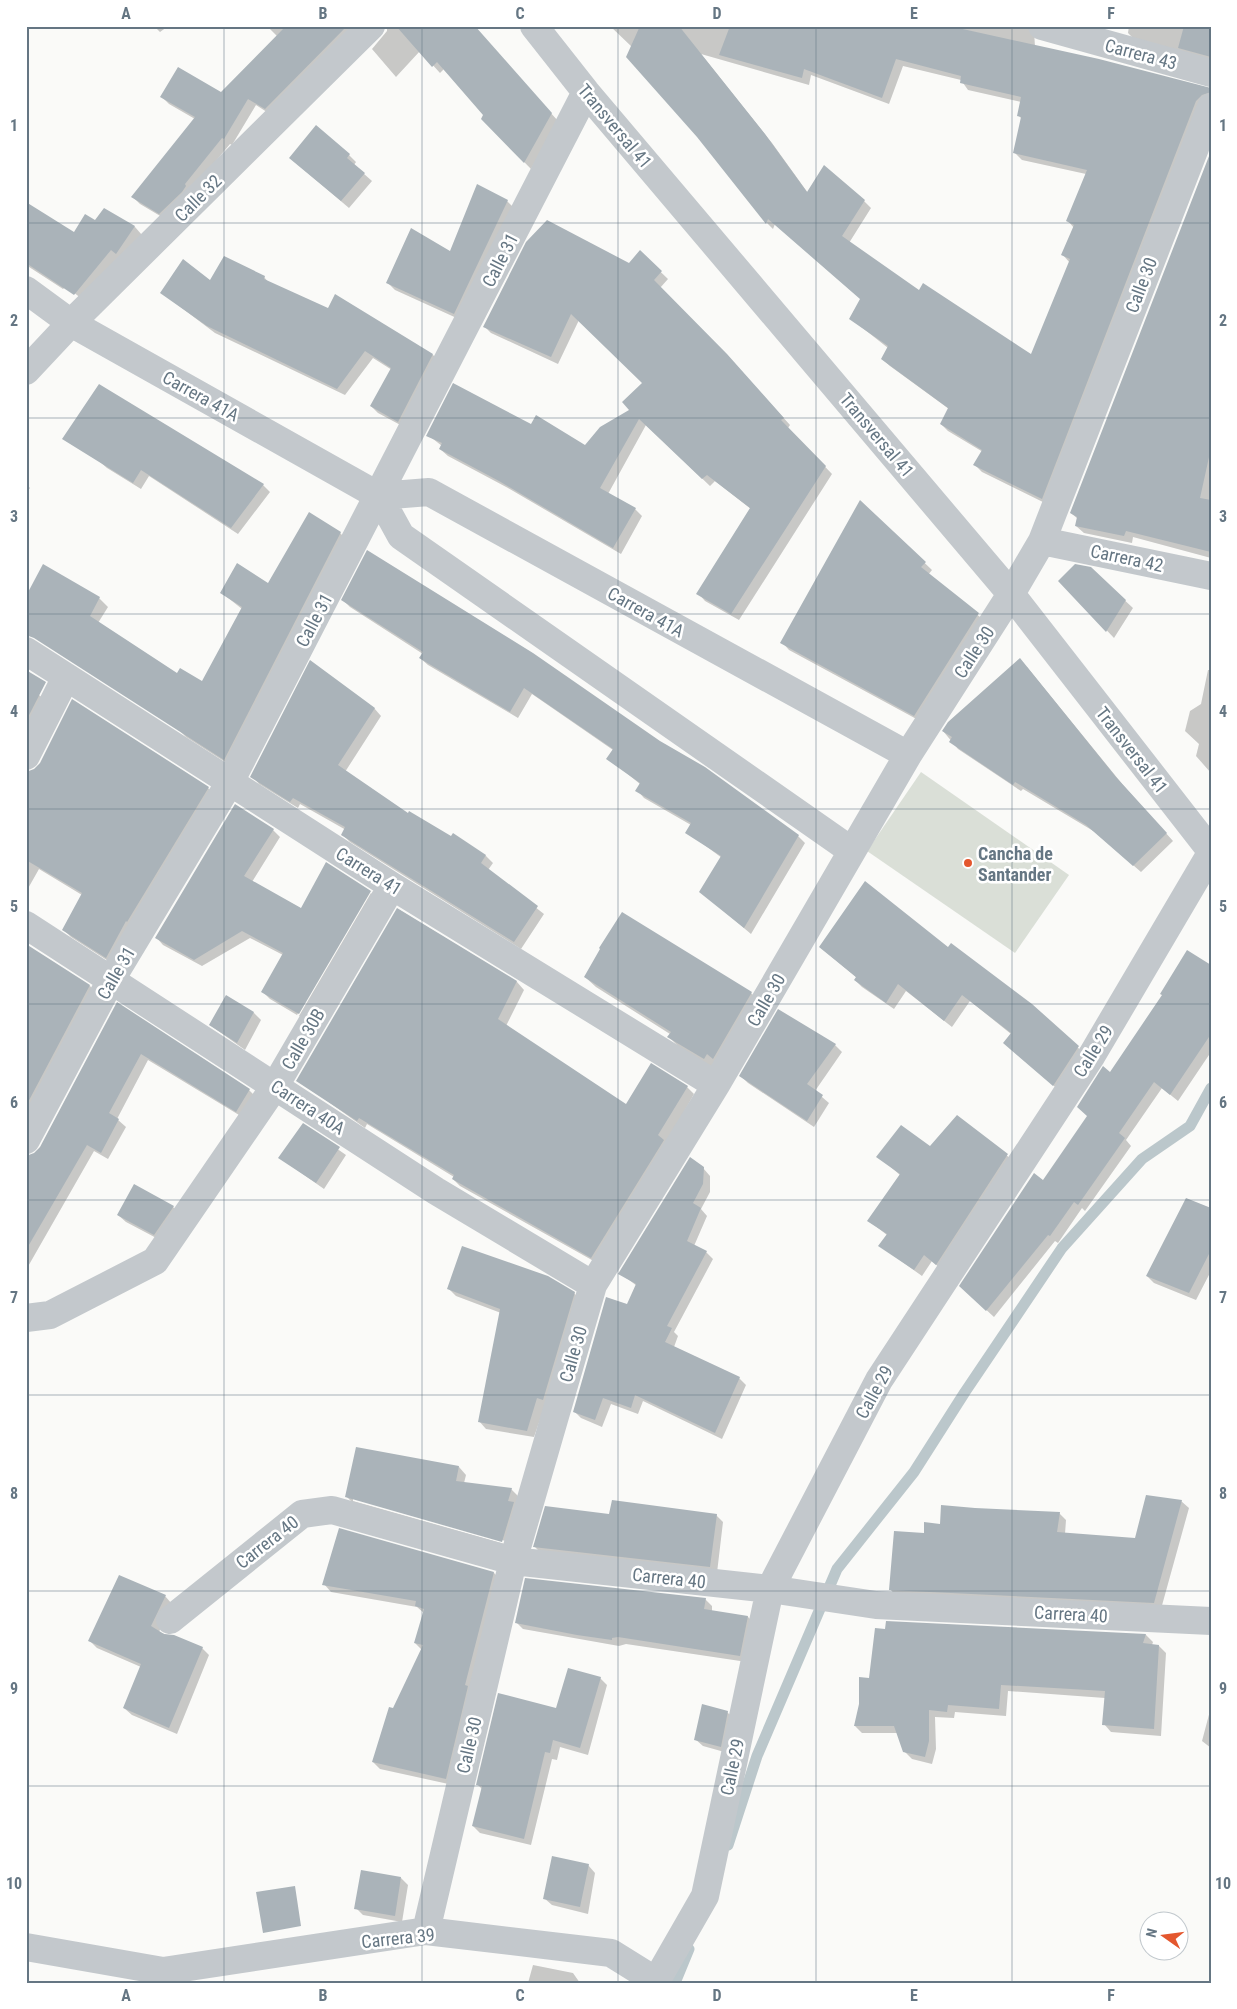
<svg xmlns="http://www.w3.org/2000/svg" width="1237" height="2009" viewBox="0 0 1237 2009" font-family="'Roboto Condensed',sans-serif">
<rect width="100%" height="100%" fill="#fafaf8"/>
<path fill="#dadfd7" d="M 921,772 L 1069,875 L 1015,953 L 867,851 Z"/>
<path fill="#0003" fill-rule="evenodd" d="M 154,26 L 166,26 L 167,27 L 160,32 Z
M 267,26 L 363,26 L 273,116 L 256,105 L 232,145 L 230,144 L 167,220 L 140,204 L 133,197 L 195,119 L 169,104 L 161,96 L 221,94 L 277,36 Z
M 387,26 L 473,26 L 558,121 L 531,169 L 482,119 L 484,115 L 444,69 L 440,73 L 420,51 L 396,77 L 372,49 L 387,31 Z
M 610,26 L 1037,26 L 1034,30 L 1035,47 L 1211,89 L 1211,101 L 1049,505 L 982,472 L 975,465 L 983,452 L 948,431 L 941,424 L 949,409 L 890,366 L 882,359 L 888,348 L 850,318 L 861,299 L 775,224 L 773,229 L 767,223 L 698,136 L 632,47 ZM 701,54 L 809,85 L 811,75 L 889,104 L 903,66 L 961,80 L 968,90 L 1021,102 L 1018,115 L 1022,119 L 1015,153 L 1022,160 L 1086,174 L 1068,221 L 1074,228 L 1063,255 L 1070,263 L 1032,356 L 919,292 L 849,243 L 871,208 L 864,201 L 808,193 L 772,143 Z
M 1129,26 L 1211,26 L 1211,61 L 1135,40 L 1128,33 Z
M 349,155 L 356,162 L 354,165 L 372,181 L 349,208 L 290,158 Z
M 507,201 L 514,208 L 461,320 L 395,290 L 388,283 L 450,253 Z
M 105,210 L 135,227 L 142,235 L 83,300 L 66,286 L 63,289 L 26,265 L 26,221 L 74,234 L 96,221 Z
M 640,252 L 668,279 L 660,288 L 734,363 L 790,425 L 788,428 L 832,474 L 739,620 L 705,601 L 698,593 L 751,509 L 715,481 L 710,486 L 646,425 L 608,494 L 635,509 L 642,516 L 621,554 L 508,488 L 448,456 L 440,449 L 442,446 L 428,435 L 531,426 L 585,446 L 631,410 L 644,383 L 579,320 L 558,364 L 491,333 L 484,326 L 630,265 Z
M 264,277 L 270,284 L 433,355 L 440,362 L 406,428 L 378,413 L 371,406 L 392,370 L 373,358 L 345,395 L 215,333 L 162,293 L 211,282 Z
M 130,404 L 263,485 L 270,492 L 238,534 L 149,476 L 141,489 L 107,468 L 99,461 Z
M 1211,443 L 1211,558 L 1133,537 L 1132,543 L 1084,533 L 1076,526 L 1078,519 L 1071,513 Z
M 26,484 L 30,488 L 26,493 Z
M 861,502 L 932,570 L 928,575 L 985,621 L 922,722 L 789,650 L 782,642 Z
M 310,514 L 340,533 L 349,542 L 233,767 L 186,737 L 178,729 L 44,566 L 99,598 L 108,607 L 98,623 L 177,675 L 202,683 L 242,609 L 222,593 L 269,585 Z
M 368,552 L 798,836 L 805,843 L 751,934 L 701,892 L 722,858 L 687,832 L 691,825 L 644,798 L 637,790 L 640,784 L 608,758 L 613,750 L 532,694 L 518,718 L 428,665 L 420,658 L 423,654 L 350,607 L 343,600 Z
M 1090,568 L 1133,608 L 1114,638 L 1060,581 Z
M 1027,667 L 1123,785 L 1173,841 L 1141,872 L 1095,832 L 1023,789 L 1021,791 L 958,749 L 943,731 Z
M 1208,670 L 1211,670 L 1211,773 L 1196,756 L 1199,744 L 1185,731 L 1190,711 L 1201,704 Z
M 26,688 L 39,695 L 47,702 L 26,742 Z
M 374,708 L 381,716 L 345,772 L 408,815 L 452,838 L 453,835 L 486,856 L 493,863 L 488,870 L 544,914 L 521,949 L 350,842 L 343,835 L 346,830 L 300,804 L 298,808 L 259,784 L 252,776 Z
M 26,773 L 208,788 L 215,795 L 113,964 L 71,937 L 64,930 L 82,895 L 39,869 L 26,892 Z
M 273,830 L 280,837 L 252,882 L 302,909 L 369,892 L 297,1015 L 270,999 L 263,992 L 283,955 L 250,938 L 202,966 L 163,945 L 156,937 Z
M 371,893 L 377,899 L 307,1020 L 299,1016 Z
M 398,909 L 517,982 L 524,990 L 506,1026 L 626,1106 L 687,1087 L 694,1094 L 599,1264 L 460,1186 L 453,1179 L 454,1177 L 367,1124 L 365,1128 L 298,1080 Z
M 820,947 L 948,949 L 1086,1054 L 1061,1092 L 1012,1050 L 1011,1034 L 970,1001 L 952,1027 L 906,991 L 894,1009 L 862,987 L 855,980 L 857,978 Z
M 30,948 L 90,986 L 97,994 L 26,1127 L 26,955 Z
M 601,949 L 751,993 L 761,1003 L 715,1069 L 679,1047 L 669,1037 L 670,1034 L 596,987 L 585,977 Z
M 1211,967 L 1211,1052 L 1178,1101 L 1162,1088 L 1126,1140 L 1131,1146 L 1085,1211 L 1082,1208 L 1058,1243 L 1055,1241 L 994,1317 L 968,1293 L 1089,1116 L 1111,1074 L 1163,996 Z
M 226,997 L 254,1013 L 261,1020 L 245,1050 L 210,1025 Z
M 117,1004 L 249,1090 L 256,1097 L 244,1118 L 148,1060 L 117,1119 L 126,1127 L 108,1159 L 94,1151 L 26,1270 L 26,1180 L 35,1155 L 41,1148 Z
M 835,1045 L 842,1052 L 815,1091 L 829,1103 L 814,1127 L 748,1083 L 741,1076 Z
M 957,1117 L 1015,1162 L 943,1271 L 932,1261 L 922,1276 L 880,1246 L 887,1235 L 869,1221 L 900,1175 L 878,1156 L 930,1148 Z
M 303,1125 L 346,1155 L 324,1189 L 280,1158 Z
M 703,1168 L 710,1176 L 710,1192 L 701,1209 L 707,1216 L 694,1246 L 706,1252 L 713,1259 L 674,1332 L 678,1336 L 674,1347 L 739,1378 L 746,1385 L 722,1439 L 643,1401 L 638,1414 L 611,1404 L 602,1427 L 581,1418 L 574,1411 L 637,1286 L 620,1273 Z
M 173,1207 L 180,1214 L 162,1241 L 126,1222 L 118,1215 Z
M 1211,1210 L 1211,1271 L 1196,1300 L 1154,1283 L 1147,1276 Z
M 449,1289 L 574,1293 L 581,1301 L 534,1437 L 486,1429 L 479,1421 L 501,1313 L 456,1296 Z
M 459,1467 L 466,1475 L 464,1483 L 511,1489 L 518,1496 L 509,1548 L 354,1504 L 347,1497 ZM 353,1498 L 509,1542 L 508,1545 L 353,1501 Z
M 1181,1501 L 1189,1508 L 1161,1609 L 897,1597 L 890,1589 L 925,1534 L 941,1525 L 1059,1513 L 1066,1520 L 1065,1534 L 1135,1539 Z
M 610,1515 L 716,1515 L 723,1522 L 717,1573 L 542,1554 L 535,1547 Z
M 494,1573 L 501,1580 L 453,1785 L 380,1769 L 373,1762 L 422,1650 L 415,1643 L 424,1613 L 417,1607 L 331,1592 L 324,1584 Z
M 165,1596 L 172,1604 L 159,1632 L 202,1648 L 209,1655 L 177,1734 L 132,1715 L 124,1708 L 141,1667 L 97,1648 L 90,1641 Z
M 705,1599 L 712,1606 L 712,1611 L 748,1617 L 755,1624 L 747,1662 L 626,1644 L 619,1646 L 523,1629 L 516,1622 Z
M 1146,1635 L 1153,1642 L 1152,1645 L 1159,1646 L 1166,1653 L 1161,1736 L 1111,1732 L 1104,1724 L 1105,1698 L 1008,1691 L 1006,1716 L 955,1712 L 954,1718 L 935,1717 L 936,1749 L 932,1764 L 912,1759 L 904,1751 L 898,1733 L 862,1733 L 855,1726 L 870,1679 Z
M 600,1678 L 607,1685 L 588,1755 L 560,1747 L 557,1760 L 552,1759 L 531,1845 L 480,1833 L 473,1826 L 482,1789 L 478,1785 L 557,1709 Z
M 1211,1707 L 1211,1748 L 1202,1741 Z
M 727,1712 L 735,1720 L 728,1753 L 703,1746 L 695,1739 Z
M 588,1865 L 595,1873 L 588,1914 L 552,1905 L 544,1898 Z
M 401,1878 L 408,1885 L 402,1922 L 363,1915 L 356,1908 Z
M 533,1965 L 573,1973 L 580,1983 L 528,1983 Z"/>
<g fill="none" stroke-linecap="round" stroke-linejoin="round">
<path stroke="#bbc7cb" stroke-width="11" d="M 728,1845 L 757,1756 L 837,1569 L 914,1472 L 965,1392 L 1062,1248 L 1142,1159 L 1190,1126 L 1211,1088
M 675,1983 L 689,1949"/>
</g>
<path fill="#aab3b9" d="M 286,26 L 347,26 L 265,109 L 248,99 L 224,139 L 222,138 L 185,184 L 186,186 L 182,192 L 159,214 L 131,197 L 195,117 L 160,97 L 178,67 L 221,92 Z
M 396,26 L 475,26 L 552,113 L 524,163 L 481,119 L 483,115 L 437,62 L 432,67 Z
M 640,26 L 679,26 L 765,134 L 807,192 L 824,165 L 865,200 L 842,236 L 919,290 L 923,283 L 1031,354 L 1070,259 L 1061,255 L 1074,225 L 1066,221 L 1087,170 L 1013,153 L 1021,117 L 1017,116 L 1021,97 L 960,83 L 961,76 L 896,59 L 882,98 L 804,69 L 802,78 L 719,55 L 730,26 L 949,26 L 1099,59 L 1211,88 L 1211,92 L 1202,95 L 1196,101 L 1042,499 L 973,465 L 982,450 L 940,424 L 948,408 L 881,359 L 888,346 L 849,319 L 860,299 L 768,219 L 766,224 L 697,137 L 626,57 Z
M 1184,26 L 1211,26 L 1211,57 L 1178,48 Z
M 316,125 L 350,154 L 347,158 L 365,173 L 341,201 L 289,158 Z
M 1211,151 L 1211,448 L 1200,498 L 1211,500 L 1211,552 L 1126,531 L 1124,536 L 1075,526 L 1077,517 L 1070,513 Z
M 477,184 L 508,200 L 454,314 L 386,283 L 411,228 L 450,251 Z
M 26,202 L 74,232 L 85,214 L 95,220 L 104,208 L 135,226 L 116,254 L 111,250 L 74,295 L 26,263 Z
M 547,220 L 629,263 L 640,250 L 662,271 L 654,280 L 727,354 L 784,418 L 781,420 L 826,466 L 731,614 L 696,594 L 750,508 L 707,475 L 702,479 L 639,419 L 600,488 L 636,508 L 613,548 L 499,481 L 439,449 L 442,443 L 426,436 L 453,383 L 531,424 L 536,415 L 585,445 L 600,427 L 629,410 L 622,402 L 642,383 L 571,314 L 551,357 L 483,327 L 526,242 Z
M 224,256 L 265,276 L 264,279 L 328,308 L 335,294 L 433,354 L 398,422 L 370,406 L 391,368 L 365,351 L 337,389 L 207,326 L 160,293 L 183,259 L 210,280 Z
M 99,384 L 264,484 L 231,528 L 141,470 L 133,483 L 62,439 Z
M 860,500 L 926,562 L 921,567 L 979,613 L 914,716 L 780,643 Z
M 309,512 L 341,532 L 224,760 L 34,638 L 26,635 L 26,596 L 43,564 L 100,597 L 90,616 L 177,673 L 180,668 L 202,681 L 242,607 L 220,593 L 237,563 L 268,583 Z
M 367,550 L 533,653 L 660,741 L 705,767 L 799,835 L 744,928 L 699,892 L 721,856 L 685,833 L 691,823 L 635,791 L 640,783 L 606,759 L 613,749 L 524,688 L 510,712 L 419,658 L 423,652 L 341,600 Z
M 1075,564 L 1091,567 L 1126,600 L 1106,632 L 1058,581 Z
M 1020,658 L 1116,777 L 1167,833 L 1133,866 L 1086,825 L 1015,782 L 1013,785 L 949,742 L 952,737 L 942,731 L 948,722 Z
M 310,660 L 375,708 L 338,765 L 408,813 L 409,811 L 451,836 L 453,833 L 486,855 L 481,863 L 538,906 L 514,942 L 341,835 L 345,827 L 293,798 L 290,802 L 250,777 Z
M 26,670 L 46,682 L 26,721 Z
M 72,699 L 209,787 L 127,922 L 126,921 L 106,958 L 62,930 L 82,893 L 26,860 L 26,772 L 34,769 L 40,763 Z
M 235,804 L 274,829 L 244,876 L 301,908 L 326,862 L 371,891 L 299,1014 L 261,992 L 283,953 L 242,931 L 194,960 L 155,938 Z
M 865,881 L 948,947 L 951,943 L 1032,1004 L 1079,1046 L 1053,1086 L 1003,1043 L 1011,1033 L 962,995 L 944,1021 L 898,984 L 886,1003 L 854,980 L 856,977 L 819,947 Z
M 397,908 L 517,981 L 498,1019 L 626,1104 L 651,1063 L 688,1086 L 658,1135 L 664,1140 L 591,1258 L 452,1179 L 454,1175 L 359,1118 L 357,1121 L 296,1081 Z
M 622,912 L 752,992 L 713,1059 L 707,1054 L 704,1059 L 667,1037 L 671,1032 L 584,977 L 600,949 L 599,948 Z
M 26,944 L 90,985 L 26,1106 Z
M 1187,950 L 1211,965 L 1211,1034 L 1170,1095 L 1154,1082 L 1119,1133 L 1125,1138 L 1078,1205 L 1074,1202 L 1050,1236 L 1048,1235 L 986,1311 L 959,1286 L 1034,1173 L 1043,1180 L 1087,1116 L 1077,1107 L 1103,1066 L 1110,1072 L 1162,995 L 1160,994 Z
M 226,995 L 254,1012 L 237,1043 L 209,1025 Z
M 117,1002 L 250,1089 L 236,1112 L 141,1054 L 109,1113 L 119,1119 L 101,1153 L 87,1145 L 26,1250 L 26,1156 L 34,1153 L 40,1147 Z
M 778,1009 L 836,1044 L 807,1084 L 823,1095 L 807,1121 L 739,1076 Z
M 957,1115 L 1008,1154 L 936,1265 L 924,1255 L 914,1270 L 878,1246 L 887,1234 L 867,1221 L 900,1174 L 876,1157 L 901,1125 L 930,1146 Z
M 303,1123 L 340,1147 L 316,1183 L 278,1158 Z
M 690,1157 L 704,1167 L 703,1184 L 693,1203 L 701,1208 L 687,1241 L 707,1251 L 667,1326 L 672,1328 L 665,1342 L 740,1377 L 715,1433 L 635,1395 L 631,1408 L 603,1398 L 595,1420 L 573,1412 L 606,1297 L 627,1304 L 636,1284 L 618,1274 Z
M 134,1184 L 174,1206 L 154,1235 L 117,1215 Z
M 1186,1198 L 1211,1208 L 1211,1250 L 1189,1293 L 1146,1276 Z
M 462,1246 L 548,1276 L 575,1292 L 543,1400 L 537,1398 L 527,1431 L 478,1422 L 500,1309 L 447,1289 Z
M 356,1447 L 459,1466 L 456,1481 L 512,1488 L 508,1501 L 514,1502 L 502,1542 L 345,1497 Z
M 1146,1495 L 1182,1500 L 1154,1603 L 889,1590 L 894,1531 L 924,1533 L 924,1522 L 940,1524 L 941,1505 L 975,1508 L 1060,1512 L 1057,1532 L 1135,1538 Z
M 612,1500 L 717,1514 L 710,1567 L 533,1547 L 545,1506 L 609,1514 Z
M 339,1528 L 494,1572 L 465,1685 L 468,1686 L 446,1779 L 372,1762 L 389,1707 L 393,1708 L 423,1645 L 414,1643 L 424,1609 L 415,1606 L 416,1601 L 322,1585 Z
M 119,1575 L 166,1595 L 151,1626 L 164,1634 L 174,1635 L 203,1647 L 169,1728 L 123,1708 L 141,1664 L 88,1641 Z
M 525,1578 L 706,1598 L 704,1609 L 748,1616 L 740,1656 L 618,1637 L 612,1638 L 612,1640 L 577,1635 L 515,1623 Z
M 886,1621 L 1146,1634 L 1143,1643 L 1159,1645 L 1154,1729 L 1102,1725 L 1105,1691 L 1001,1685 L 999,1709 L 948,1705 L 947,1712 L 929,1710 L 929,1741 L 925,1757 L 903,1752 L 894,1726 L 854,1726 L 859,1704 L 859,1677 L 869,1678 L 875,1628 L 885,1629 Z
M 568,1668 L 601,1677 L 580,1748 L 553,1740 L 550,1753 L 545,1752 L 524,1839 L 472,1826 L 482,1786 L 476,1785 L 498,1693 L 556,1708 Z
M 702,1704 L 728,1711 L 721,1747 L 694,1740 Z
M 552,1856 L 589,1864 L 580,1907 L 543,1899 Z
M 361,1870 L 401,1877 L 395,1916 L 354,1909 Z
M 295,1886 L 301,1926 L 263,1933 L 256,1892 Z"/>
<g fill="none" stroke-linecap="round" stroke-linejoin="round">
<path stroke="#c3c8cc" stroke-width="28" d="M 534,26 L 586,92 L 1011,594 L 1211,851
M 1042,26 L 1211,73
M 26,290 L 71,323 L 379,496 L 401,536 L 852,851
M 26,371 L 71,323 L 371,26
M 379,496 L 429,492 L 908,755
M 1042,541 L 1211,576
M 26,651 L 392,886 L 716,1085
M 26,756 L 66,677
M 26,925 L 436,1191 L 593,1285
M 26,1140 L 112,978 L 230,782 L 586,92
M 26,1318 L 50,1315 L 155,1261 L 275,1086 L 392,886
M 170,1620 L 302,1514 L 332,1510 L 513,1561 L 770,1589 L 876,1605 L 1211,1621
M 426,1931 L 513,1561 L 593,1285 L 716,1085 L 908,755 L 1011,594 L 1042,541 L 1211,107
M 26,1947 L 163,1971 L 426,1931 L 611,1953 L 656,1981
M 655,1983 L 705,1896 L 770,1589 L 879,1380 L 1092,1055 L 1211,853"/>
</g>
<path fill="none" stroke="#657683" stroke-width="1" stroke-opacity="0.55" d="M 224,26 L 224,1983M 422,26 L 422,1983M 618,26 L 618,1983M 816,26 L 816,1983M 1012,26 L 1012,1983M 26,223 L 1211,223M 26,418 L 1211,418M 26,614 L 1211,614M 26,809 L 1211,809M 26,1004 L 1211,1004M 26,1200 L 1211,1200M 26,1395 L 1211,1395M 26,1591 L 1211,1591M 26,1786 L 1211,1786"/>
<circle fill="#e4572e" stroke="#fff" stroke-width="2" cx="968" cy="863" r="5"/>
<g text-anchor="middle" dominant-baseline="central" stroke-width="5" stroke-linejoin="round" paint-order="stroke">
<g font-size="18" fill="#657683" stroke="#fff">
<text transform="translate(1141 54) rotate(15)">Carrera 43</text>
<text transform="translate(615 126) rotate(50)">Transversal 41</text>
<text transform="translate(198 198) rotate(-45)">Calle 32</text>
<text transform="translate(500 260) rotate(-63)">Calle 31</text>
<text transform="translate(1141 285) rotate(-69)">Calle 30</text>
<text transform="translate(201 396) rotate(29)">Carrera 41A</text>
<text transform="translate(877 435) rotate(50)">Transversal 41</text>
<text transform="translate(1127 558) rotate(12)">Carrera 42</text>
<text transform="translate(646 612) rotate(29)">Carrera 41A</text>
<text transform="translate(314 620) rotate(-62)">Calle 31</text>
<text transform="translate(974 652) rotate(-57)">Calle 30</text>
<text transform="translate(1132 750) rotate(52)">Transversal 41</text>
<text transform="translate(369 871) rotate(32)">Carrera 41</text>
<text transform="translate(116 973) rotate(-60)">Calle 31</text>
<text transform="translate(766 1000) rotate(-60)">Calle 30</text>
<text transform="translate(303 1039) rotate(-60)">Calle 30B</text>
<text transform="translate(1093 1051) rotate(-58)">Calle 29</text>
<text transform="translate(308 1107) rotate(33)">Carrera 40A</text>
<text transform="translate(573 1354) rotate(-74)">Calle 30</text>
<text transform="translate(874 1392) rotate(-61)">Calle 29</text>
<text transform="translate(267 1542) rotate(-38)">Carrera 40</text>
<text transform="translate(669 1578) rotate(6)">Carrera 40</text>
<text transform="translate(1071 1614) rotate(3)">Carrera 40</text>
<text transform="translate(469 1745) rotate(-77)">Calle 30</text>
<text transform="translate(732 1767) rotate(-78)">Calle 29</text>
<text transform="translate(398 1938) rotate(-6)">Carrera 39</text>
</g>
<g font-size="18" font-weight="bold" fill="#657683" stroke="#fff" text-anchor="start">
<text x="978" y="853">Cancha de<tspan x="978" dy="21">Santander</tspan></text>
</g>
</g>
<rect width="1237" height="2009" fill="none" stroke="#ffffff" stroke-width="55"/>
<g transform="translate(1164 1936) rotate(284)"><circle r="24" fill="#ffffff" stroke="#c1c8cd"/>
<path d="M0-4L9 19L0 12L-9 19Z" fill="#e4572e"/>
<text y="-8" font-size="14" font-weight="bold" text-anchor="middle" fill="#657683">N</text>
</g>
<rect x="28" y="28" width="1182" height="1954" fill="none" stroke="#657683" stroke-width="2"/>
<g font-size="16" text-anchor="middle" font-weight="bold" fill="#657683">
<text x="126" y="19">A</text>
<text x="323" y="19">B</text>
<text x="520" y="19">C</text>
<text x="717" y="19">D</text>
<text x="914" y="19">E</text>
<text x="1111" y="19">F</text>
<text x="14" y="131">1</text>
<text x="1223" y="131">1</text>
<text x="14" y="326">2</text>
<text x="1223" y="326">2</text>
<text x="14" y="522">3</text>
<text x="1223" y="522">3</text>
<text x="14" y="717">4</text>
<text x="1223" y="717">4</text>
<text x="14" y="912">5</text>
<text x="1223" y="912">5</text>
<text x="14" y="1108">6</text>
<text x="1223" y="1108">6</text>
<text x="14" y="1303">7</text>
<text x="1223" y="1303">7</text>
<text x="14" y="1499">8</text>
<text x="1223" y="1499">8</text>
<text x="14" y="1694">9</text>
<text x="1223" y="1694">9</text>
<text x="14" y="1889">10</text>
<text x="1223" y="1889">10</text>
<text x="126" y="2001">A</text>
<text x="323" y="2001">B</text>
<text x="520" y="2001">C</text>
<text x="717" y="2001">D</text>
<text x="914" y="2001">E</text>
<text x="1111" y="2001">F</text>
</g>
</svg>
